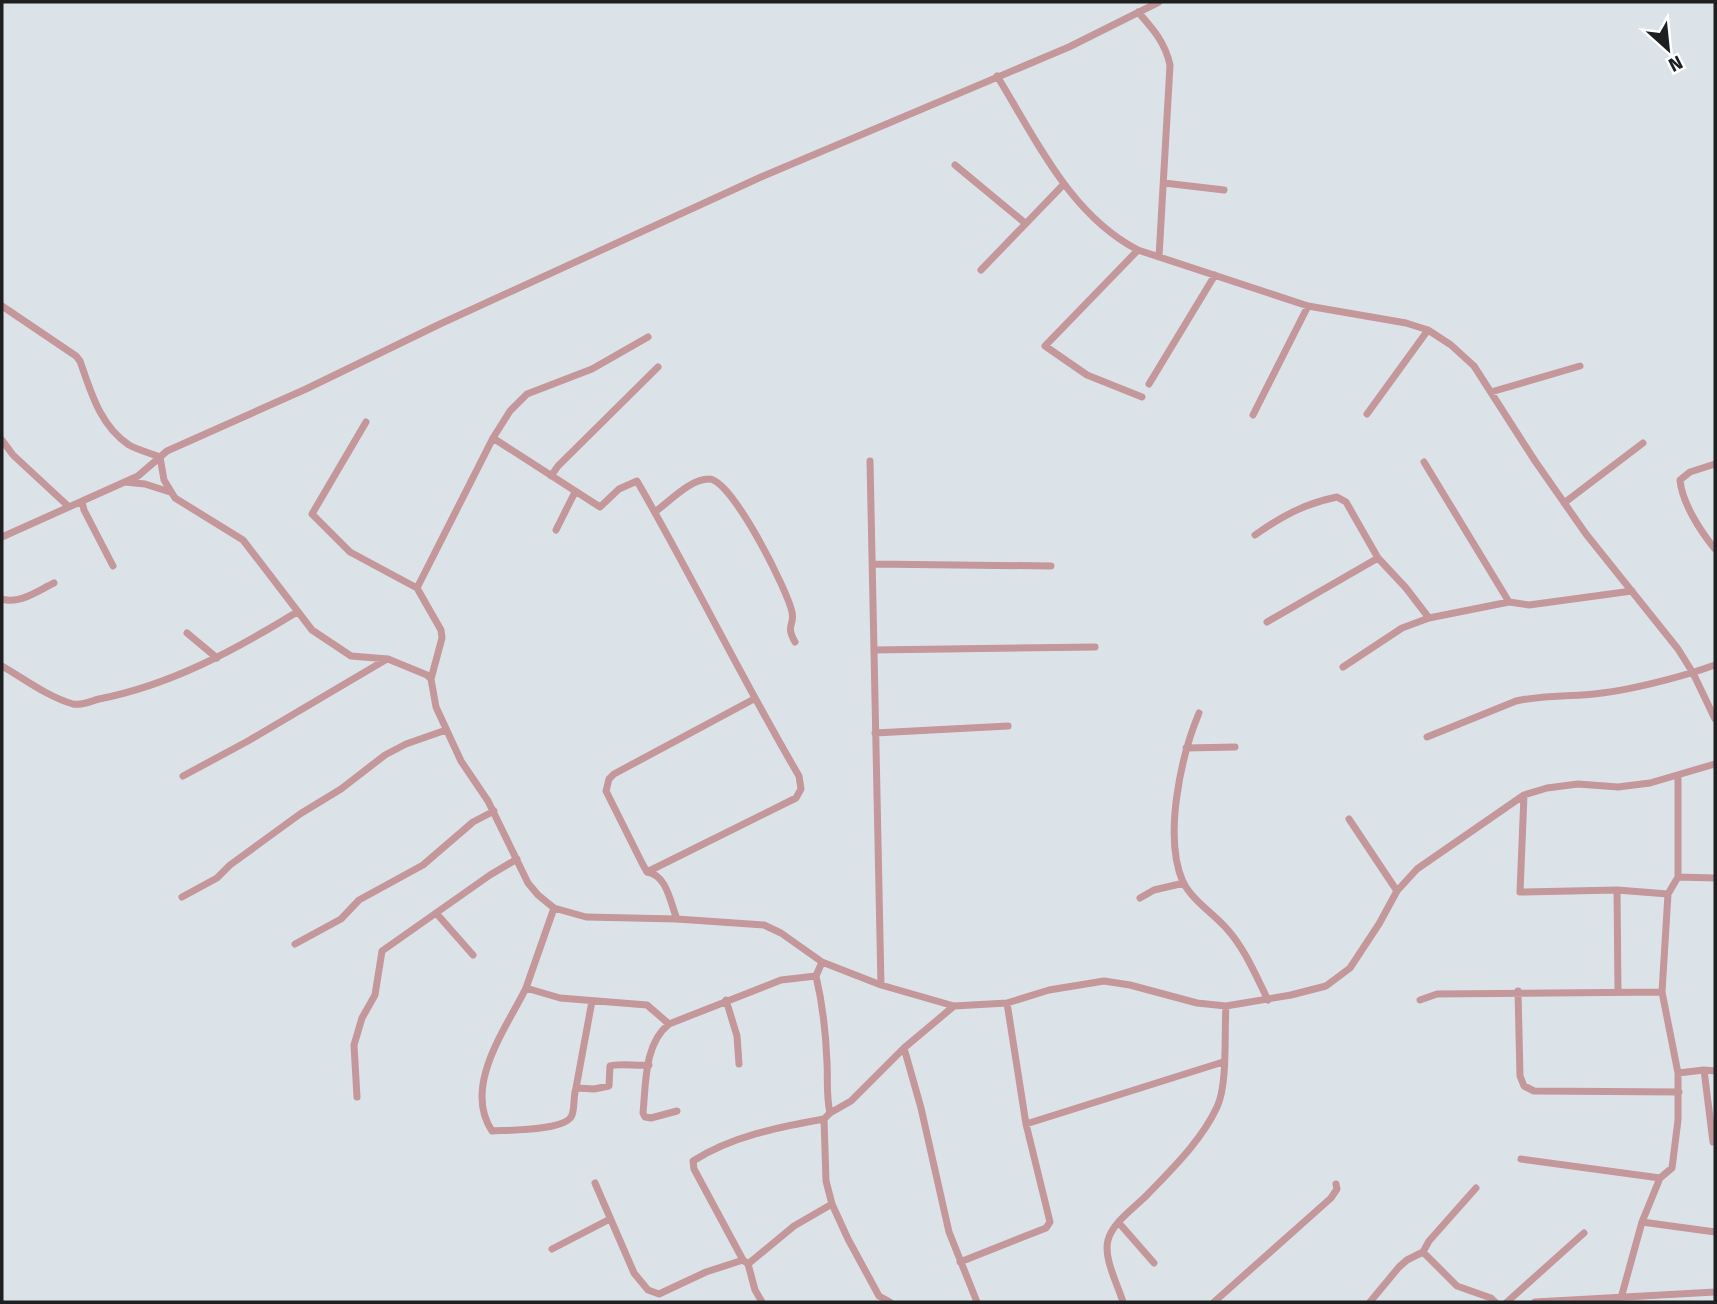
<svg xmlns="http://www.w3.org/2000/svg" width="1717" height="1304" viewBox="0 0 1717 1304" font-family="'Fira Sans',sans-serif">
<rect width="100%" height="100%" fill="#dce3e8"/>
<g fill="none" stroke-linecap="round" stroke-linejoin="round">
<path stroke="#c4979b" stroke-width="7" d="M 1138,12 C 1153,29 1165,42 1170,65 L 1159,257
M 997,76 C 1036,139 1070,215 1138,250 L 1308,306 L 1406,323 L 1428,330 L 1451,345 L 1474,366 L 1535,461 L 1586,534 L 1678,649 L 1693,673 L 1715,719
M 955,165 L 1025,223
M 1164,183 L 1224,190
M 1138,250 L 1045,346 L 1087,375 L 1142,397
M 981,270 L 1064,184
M 2,306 L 76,356 L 80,361 C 91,392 100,426 129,445 C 138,450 150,453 160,457 L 164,480 L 175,498 L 243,540 L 312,630 L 351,656 L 388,659 L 427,675 L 431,679
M 1149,384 L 1215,275
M 1491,392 L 1580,366
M 1367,414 L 1428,330
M 1253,415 L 1308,306
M 366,422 L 312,514 L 350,552 L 417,588 L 493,438 L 510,411 L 527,394 L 592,369 L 648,337
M 493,438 L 600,507 L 619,489 L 637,481 C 693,578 742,679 799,776 L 801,789 L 796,798 L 647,872
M 2,440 L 13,455 L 68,506
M 870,461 L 881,985
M 1424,462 L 1509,602
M 1715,464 L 1690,472 L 1680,480 C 1682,503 1701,532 1715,549
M 551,476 L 558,466 L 658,367
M 125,482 L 145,484 L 170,492
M 82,502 L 84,510 L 113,566
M 1564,503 L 1643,443
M 655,512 C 670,501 690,479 709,479 C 731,478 787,589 792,612 C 795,626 785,624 795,642
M 556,530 L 575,492
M 1255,535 C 1282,516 1306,503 1337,497 L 1346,502 L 1378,558 L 1406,588 L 1429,618
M 2,537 L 138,476 L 167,451 L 306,389 L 440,324 L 761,177 L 1069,47 L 1159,2
M 872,564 L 1051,566
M 417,588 L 441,630 L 442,638 L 431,679 L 436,707 L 461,761 L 488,801 L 528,883 L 538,895 L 554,908 L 586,917 L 677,919 L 764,925 L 781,933 L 822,962 L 881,985 L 954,1006 L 1007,1003 L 1049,990 L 1104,981 L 1130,985 L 1197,1003 L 1226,1006 L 1291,995 L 1326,986 L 1350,968 L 1379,924 L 1397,891 L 1417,869 L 1524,795 L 1547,788 L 1578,784 L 1618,787 L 1650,783 L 1715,764
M 2,599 C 19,605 39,590 54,583
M 1267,622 L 1378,558
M 187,633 L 217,658
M 874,650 L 1095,647
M 2,666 C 23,678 48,697 73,704 C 82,706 91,701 99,699 C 171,685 235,650 297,612
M 1343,667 L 1402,628 L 1429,618 L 1509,602 L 1529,605 L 1632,591
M 1199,713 C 1181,756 1163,837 1183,882 C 1192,900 1214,914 1227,929 C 1245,949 1256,976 1268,1000
M 875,733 L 1008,726
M 1427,737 L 1516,701 C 1538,696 1559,696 1582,695 C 1620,693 1679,678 1715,665
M 1186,748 L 1235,747
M 183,776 L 248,741 L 387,659
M 1524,795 L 1520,892 L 1617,890 L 1668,894
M 1349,819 L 1397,891
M 1678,877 L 1715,878
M 1617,890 L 1618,992
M 182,897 L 217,878 L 230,865 L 300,814 L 341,789 L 385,755 L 406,744 L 446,730
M 1140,898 L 1154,890 L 1184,883
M 436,913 L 473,955
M 677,919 C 670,902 667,875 647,872 L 642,863 L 606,791 L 609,779 L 614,774 L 754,699
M 295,944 L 341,919 L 359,900 L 423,865 L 473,822 L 494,811
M 816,976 C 823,1006 826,1034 827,1063 C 828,1080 826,1096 830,1113 L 824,1119 L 826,1181 L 832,1204 L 848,1239 L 879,1296 L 890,1302
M 526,988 L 554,908
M 1518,991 L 1520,1076 L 1524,1086 L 1534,1091 L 1679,1092
M 726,1000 L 737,1036 L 739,1064
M 1420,1000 L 1437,994 L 1662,992
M 904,1048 L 921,1108 L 949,1232 L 977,1302
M 649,1065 C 638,1066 616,1063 610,1066 L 609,1086 L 594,1089 L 576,1088 C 573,1097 575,1107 572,1115 C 567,1131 507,1130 492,1131 C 462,1086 507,1027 526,988 L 560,998 L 647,1005 L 669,1024
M 1704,1070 L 1715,1071
M 1678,1073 L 1704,1070 L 1713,1142
M 576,1088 L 592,1001
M 357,1097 L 354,1045 L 362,1018 L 375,995 L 382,951 L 490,875 L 517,859
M 677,1111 L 651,1118 L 645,1117 L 643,1113 C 646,1083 644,1044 669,1024 L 781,980 L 816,976 L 822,962
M 830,1113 L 851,1101 L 904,1048 L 954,1006
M 1026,1124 L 1223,1062
M 1521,1159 L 1660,1178
M 595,1183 L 634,1273 L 648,1290 L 659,1294 L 706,1272 L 743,1260
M 1642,1222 L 1715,1232
M 1119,1223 L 1154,1263
M 552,1249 L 610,1219
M 1423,1252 L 1457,1286 L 1491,1298 L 1495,1302
M 960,1262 L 1046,1228 L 1050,1222 L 1026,1124 L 1007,1003
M 748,1264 L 794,1226 L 832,1204
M 1621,1298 L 1642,1222 L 1660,1178 L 1672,1168 L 1678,1120 L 1678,1073 L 1662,992 L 1668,894 L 1678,877 L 1678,777
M 762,1302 L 755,1290 L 748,1264 L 743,1260 L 694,1169 L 693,1161 C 732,1136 779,1127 824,1119
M 1123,1302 C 1118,1285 1103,1258 1108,1240 C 1113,1222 1134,1208 1147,1195 C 1171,1170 1202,1140 1217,1107 C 1228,1084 1224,1033 1226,1006
M 1214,1302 L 1331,1198 L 1337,1189 L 1336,1184
M 1370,1302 L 1399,1267 L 1407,1260 L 1423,1252 L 1429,1241 L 1476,1188
M 1507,1302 L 1584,1233
M 1535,1302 L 1715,1292"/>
</g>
<rect width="1717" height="1304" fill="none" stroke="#1d1f21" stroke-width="7"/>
<g transform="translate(1668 49) rotate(153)" stroke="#ffffff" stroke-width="5" paint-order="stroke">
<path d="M0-5L12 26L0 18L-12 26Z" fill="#1d1f21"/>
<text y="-10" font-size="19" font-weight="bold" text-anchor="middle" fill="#1d1f21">N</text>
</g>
</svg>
